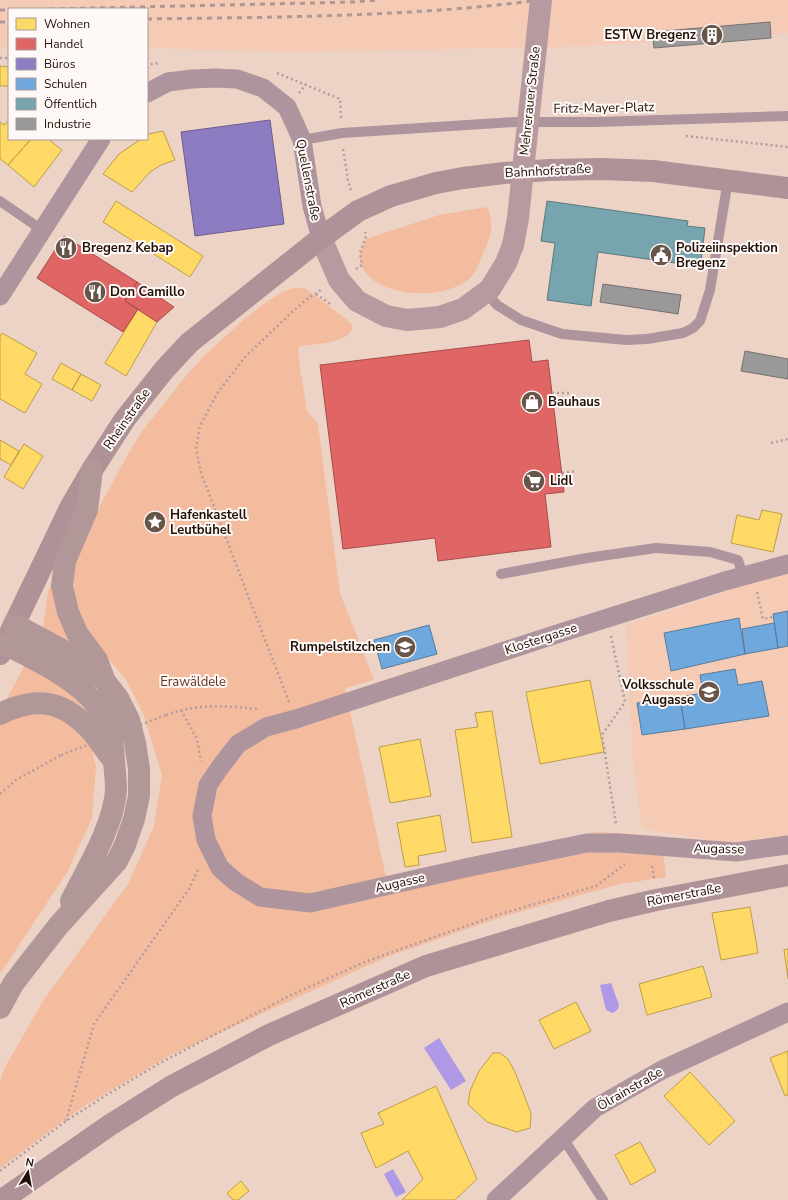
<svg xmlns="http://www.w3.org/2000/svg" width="788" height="1200" viewBox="0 0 788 1200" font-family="'Nunito Sans',sans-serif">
<rect width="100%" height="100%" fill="#edd3c6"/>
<path fill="#f5cbb5" d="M 0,0 L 788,0 L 788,33 L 565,47 L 286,52 L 147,48 L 147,9 L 9,9 L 9,47 L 0,48 Z
M 788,574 L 788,837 L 736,844 L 642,829 L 633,760 L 626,625 L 771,577 Z"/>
<path fill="#f4bc9f" d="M 487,207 C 495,223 491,236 484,251 C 480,261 476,273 468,280 C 461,285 451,289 443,291 C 417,298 357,290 360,253 C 361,249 364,243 366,239 L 439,215 Z
M 294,288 L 305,288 L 350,322 L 352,325 L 352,329 C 345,345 314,343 298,347 L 300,368 L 307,411 L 318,424 L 340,593 L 374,680 L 345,688 L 386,877 L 597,832 L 661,836 L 666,877 L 620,884 L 505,916 L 389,956 L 169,1056 L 81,1108 L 0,1168 L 0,1080 L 5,1067 L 43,1001 L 128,884 L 154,826 L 162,775 L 143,713 L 126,680 L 86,631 L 78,611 L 74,591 L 74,568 L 88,528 L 128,454 L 143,430 L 185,377 L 206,354 L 242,321 L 262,305 L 284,291 Z
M 52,583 L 75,645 L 43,628 L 48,591 Z
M 25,665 L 59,681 L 87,710 L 74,702 L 6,700 Z
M 32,713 L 52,714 L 80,731 L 92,749 L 96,767 L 92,818 L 68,871 L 0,974 L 0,725 L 14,718 Z"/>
<path fill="#af99e7" d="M 611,983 L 619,1005 L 618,1009 L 613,1013 L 606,1010 L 600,985 Z
M 439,1038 L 466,1081 L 451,1090 L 424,1048 Z
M 393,1169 L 406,1192 L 396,1197 L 384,1174 Z"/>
<path fill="#ffd966" stroke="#bc9d4a" d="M 0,66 L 9,67 L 9,86 L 0,86 Z
M 9,120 L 9,139 L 31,139 L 8,165 L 0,159 L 0,122 L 4,125 Z
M 163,131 L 175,160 L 161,165 L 150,172 L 132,192 L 103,174 L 119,154 L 141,139 L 147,139 L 147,136 L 149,134 Z
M 31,139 L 48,139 L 62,150 L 34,187 L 8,165 Z
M 116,201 L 203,256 L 190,277 L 103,222 Z
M 138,309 L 157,322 L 126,376 L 105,363 Z
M 2,333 L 37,353 L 25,374 L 42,384 L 25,413 L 0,399 L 0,336 Z
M 61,363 L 81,374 L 72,390 L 52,379 Z
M 81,374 L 101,385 L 92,401 L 72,390 Z
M 0,440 L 19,451 L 11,465 L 0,459 Z
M 24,444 L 43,456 L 23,489 L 4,477 Z
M 762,510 L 782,514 L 773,552 L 731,543 L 737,515 L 759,520 Z
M 590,680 L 604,752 L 540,764 L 526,692 Z
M 492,711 L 512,837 L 472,843 L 455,730 L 478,727 L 475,713 Z
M 420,739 L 431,796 L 390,803 L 379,747 Z
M 440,815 L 446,851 L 418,856 L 419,865 L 405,867 L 397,823 Z
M 750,907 L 758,953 L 721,960 L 712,913 Z
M 788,949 L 788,979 L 784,950 Z
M 703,966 L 712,997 L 647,1015 L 639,984 Z
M 576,1002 L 591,1031 L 554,1049 L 539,1020 Z
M 788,1051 L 788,1095 L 785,1096 L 770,1058 Z
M 493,1053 L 500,1053 L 508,1059 L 515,1072 L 531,1113 L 530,1128 L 517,1132 L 487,1122 L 468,1104 L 470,1091 L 479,1071 Z
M 690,1072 L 735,1121 L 709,1145 L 664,1096 Z
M 436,1086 L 477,1179 L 455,1200 L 402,1200 L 423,1179 L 408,1151 L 376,1168 L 361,1133 L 384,1124 L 378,1113 Z
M 640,1142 L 656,1171 L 631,1185 L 615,1155 Z
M 241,1181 L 249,1191 L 238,1200 L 233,1200 L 227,1193 Z"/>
<path fill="#e06666" stroke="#a74c4a" d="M 64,236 L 137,282 L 125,301 L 138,309 L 123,332 L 37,278 Z
M 137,282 L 174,307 L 157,322 L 125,301 Z
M 529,340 L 532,362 L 548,360 L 564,492 L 545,494 L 551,547 L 438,561 L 435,538 L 343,549 L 320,365 Z"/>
<path fill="#8e7cc3" stroke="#6d5c8b" d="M 270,120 L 284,224 L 195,236 L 181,132 Z"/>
<path fill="#6fa8dc" stroke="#587b9c" d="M 788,611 L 788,646 L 778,648 L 773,614 Z
M 739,618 L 745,654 L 671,671 L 664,633 Z
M 774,623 L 778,648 L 745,654 L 742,629 Z
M 429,625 L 437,654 L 382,669 L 374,640 Z
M 735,669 L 738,685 L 762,681 L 769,716 L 685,729 L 680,697 L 703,693 L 700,675 Z
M 680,697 L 685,729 L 642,735 L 637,703 Z"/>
<path fill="#76a5af" stroke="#5c797d" d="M 547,201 L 688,221 L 687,226 L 705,228 L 701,261 L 683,258 L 682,264 L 598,252 L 591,306 L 547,300 L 555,243 L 541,241 Z"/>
<path fill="#999" stroke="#75706e" d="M 770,22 L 771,38 L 654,48 L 652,32 Z
M 603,284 L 681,295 L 678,314 L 600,302 Z
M 745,351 L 788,359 L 788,379 L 741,371 Z"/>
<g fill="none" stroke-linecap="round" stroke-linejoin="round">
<path stroke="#b29c9e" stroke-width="2.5" stroke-dasharray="2 3" stroke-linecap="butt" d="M 0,58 L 9,58
M 147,68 L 152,64 L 159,63
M 277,73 L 340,99 L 341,118
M 299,93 L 306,84
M 686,136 L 788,147
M 343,149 L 348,180 L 351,191
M 356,269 L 362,265 L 360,253 L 366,236 L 365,232
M 316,294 L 330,304
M 552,393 L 570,393
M 771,443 L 788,439
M 562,473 L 577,471
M 757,592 L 763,619 L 773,617
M 611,636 L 625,702 L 602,735 L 616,824
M 289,702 L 201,473 L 196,448 L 200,426 L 218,392 L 245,357 L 291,313 L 307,299 L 321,290
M 181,710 L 197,739 L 201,761
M 166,715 C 199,703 223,706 258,709
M 0,794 L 16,780 L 61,755
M 652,866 L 654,878
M 66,1121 L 94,1024 L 189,889 L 198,870
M 0,1171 L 66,1121 L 105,1096 L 160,1063 L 291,995 L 367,961 L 497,915 L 596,886 L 625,864"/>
<path stroke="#ad949d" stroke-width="10" d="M 302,140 L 342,133 L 515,122 L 596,122 L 788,116
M 0,201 L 42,230
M 486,292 L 497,305 L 521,320 L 562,334 L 626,340 L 647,339 L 683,333 L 693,328 L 700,321 L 710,290 L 728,180
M 501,574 L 587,558 L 656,548 L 710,552 L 738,560 L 743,576
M 563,1138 L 603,1200"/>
<path stroke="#ad949d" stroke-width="19" d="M 147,93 L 168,82 L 192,79 L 215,78 L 237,79 L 263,88 L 287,107 L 302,140 L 312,206 L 321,238
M 0,296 L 101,139
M 788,564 L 725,581 L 560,633 L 296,719 L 266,727 L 238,744 L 221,766 L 208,785 L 202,816 L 206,840 L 220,868 L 236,882 L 260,897 L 310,903 L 470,867 L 587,843 L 619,843 L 736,852 L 788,845
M 496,1200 L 595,1108 L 662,1070 L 788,1012"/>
<path stroke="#b79a9f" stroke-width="22" d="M 321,238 L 339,280 L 357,301 L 386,316 L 407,320 L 440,317 L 463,309 L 490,289 L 506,263 L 513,245"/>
<path stroke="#af9297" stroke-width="22" d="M 0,654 L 71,506 L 92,470 L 125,419 L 164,370 L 189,343 L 321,238 L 358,211 L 391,196 L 436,183 L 463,178 L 504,173 L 549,170 L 602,169 L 653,171 L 788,188
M 2,1200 L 110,1125 L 172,1086 L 269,1035 L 426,966 L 609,911 L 656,900 L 788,875"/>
<path stroke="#b29799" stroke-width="22" d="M 92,470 L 87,510 L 65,561 L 62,586 L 68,612 L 77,633 L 97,660 L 104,679
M 5,644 C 32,658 60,671 83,691 C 106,712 113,731 114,761 C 115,771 116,781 116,791 C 113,827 87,869 71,901
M 0,714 C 38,695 65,701 93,733 C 100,742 106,751 113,760
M 0,1008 L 13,984 L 33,958 L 59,925 L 117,861 L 125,845 L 134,819 L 139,796 L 139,769 L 135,743 L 129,720 L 118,698 L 104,680 L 78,661 L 64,651 L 14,624"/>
<path stroke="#ad9896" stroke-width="3" stroke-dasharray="5 5" stroke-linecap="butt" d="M 50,9 L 354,2 L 378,0
M 0,10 L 9,10
M 147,19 C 278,17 410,17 540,0
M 0,22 L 9,22"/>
<path stroke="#b29c9e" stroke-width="2.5" stroke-dasharray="2 3" stroke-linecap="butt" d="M 61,755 L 166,715"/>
<path stroke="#b79a9f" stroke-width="22" d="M 513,245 L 518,218 L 541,0"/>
</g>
<defs>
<g id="building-disc" transform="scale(1.15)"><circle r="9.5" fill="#68554a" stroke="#fef9f7"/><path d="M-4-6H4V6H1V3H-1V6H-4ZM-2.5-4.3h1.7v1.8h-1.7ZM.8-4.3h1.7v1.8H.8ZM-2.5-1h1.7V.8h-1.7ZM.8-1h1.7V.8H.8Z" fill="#fff"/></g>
<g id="restaurant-disc" transform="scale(1.15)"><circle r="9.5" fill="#68554a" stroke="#fef9f7"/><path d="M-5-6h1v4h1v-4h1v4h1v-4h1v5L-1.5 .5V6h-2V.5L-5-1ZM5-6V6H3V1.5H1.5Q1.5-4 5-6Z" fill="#fff"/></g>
<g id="civic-disc" transform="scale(1.15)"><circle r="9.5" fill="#68554a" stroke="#fef9f7"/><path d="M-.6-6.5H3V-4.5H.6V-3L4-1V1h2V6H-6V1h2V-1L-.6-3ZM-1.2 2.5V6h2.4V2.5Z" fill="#fff"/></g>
<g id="shop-disc" transform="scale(1.15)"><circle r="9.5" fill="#68554a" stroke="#fef9f7"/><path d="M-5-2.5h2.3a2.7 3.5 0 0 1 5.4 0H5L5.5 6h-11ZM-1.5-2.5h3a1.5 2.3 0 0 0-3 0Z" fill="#fff"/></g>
<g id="supermarket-disc" transform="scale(1.15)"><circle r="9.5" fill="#68554a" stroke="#fef9f7"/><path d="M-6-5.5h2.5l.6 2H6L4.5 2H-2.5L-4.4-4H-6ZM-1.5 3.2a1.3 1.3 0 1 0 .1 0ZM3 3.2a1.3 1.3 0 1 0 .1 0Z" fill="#fff"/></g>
<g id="sight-disc" transform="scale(1.15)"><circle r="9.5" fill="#68554a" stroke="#fef9f7"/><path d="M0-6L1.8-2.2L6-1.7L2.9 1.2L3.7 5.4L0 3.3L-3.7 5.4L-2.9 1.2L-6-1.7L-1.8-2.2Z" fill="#fff"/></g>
<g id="school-disc" transform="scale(1.15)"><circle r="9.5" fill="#68554a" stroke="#fef9f7"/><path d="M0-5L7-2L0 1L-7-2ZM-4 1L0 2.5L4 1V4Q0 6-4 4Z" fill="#fff"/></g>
</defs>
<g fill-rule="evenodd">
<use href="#building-disc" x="712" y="35"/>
<use href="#restaurant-disc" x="66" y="248"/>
<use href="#civic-disc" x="661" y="255"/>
<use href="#restaurant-disc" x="95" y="292"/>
<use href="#shop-disc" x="532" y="402"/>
<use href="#supermarket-disc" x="534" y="481"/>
<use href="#sight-disc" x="155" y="522"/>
<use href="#school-disc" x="405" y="647"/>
<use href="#school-disc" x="709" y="692"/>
</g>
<g text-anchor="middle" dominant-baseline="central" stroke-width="4" stroke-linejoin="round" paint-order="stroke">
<g font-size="13" font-weight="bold" fill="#211108" stroke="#fef9f7" text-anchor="start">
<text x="696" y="35" text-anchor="end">ESTW Bregenz</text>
<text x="82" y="248">Bregenz Kebap</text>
<text x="676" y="248">Polizeiinspektion<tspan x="676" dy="15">Bregenz</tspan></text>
<text x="110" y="292">Don Camillo</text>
<text x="548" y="402">Bauhaus</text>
<text x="550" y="481">Lidl</text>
<text x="170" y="515">Hafenkastell<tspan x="170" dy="15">Leutbühel</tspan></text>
<text x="390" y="647" text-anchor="end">Rumpelstilzchen</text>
<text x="694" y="685" text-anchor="end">Volksschule<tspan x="694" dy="15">Augasse</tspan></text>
</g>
<g font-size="13" fill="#211108" stroke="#fef9f7">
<text transform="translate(530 101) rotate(-84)">Mehrerauer Straße</text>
<text transform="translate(604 108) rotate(-1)">Fritz-Mayer-Platz</text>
<text transform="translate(548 171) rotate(-3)">Bahnhofstraße</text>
<text transform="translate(308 180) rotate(79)">Quellenstraße</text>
<text transform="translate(127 419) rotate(-55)">Rheinstraße</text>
<text transform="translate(541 639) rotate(-18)">Klostergasse</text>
<text transform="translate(719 849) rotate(1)">Augasse</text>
<text transform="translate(400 883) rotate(-13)">Augasse</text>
<text transform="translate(684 895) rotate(-11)">Römerstraße</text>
<text transform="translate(375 989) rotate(-24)">Römerstraße</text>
<text transform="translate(630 1089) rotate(-30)">Ölrainstraße</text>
</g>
<g font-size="13" fill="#643418" stroke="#fef9f7">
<text x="193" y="682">Erawäldele</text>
</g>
</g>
<rect x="8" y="8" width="140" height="132" fill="#fef9f7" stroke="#a69c97"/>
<rect x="16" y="18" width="20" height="12" fill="#ffd966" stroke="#a69c97"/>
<text x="44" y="28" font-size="12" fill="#211108">Wohnen</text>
<rect x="16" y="38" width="20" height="12" fill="#e06666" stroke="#a69c97"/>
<text x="44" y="48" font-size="12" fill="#211108">Handel</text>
<rect x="16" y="58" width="20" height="12" fill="#8e7cc3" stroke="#a69c97"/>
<text x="44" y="68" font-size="12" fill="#211108">Büros</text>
<rect x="16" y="78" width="20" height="12" fill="#6fa8dc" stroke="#a69c97"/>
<text x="44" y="88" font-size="12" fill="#211108">Schulen</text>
<rect x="16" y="98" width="20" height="12" fill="#76a5af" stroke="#a69c97"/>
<text x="44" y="108" font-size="12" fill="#211108">Öffentlich</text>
<rect x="16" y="118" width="20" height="12" fill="#999999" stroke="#a69c97"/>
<text x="44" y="128" font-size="12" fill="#211108">Industrie</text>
<g transform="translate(28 1172) rotate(11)" stroke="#fef9f7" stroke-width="3" paint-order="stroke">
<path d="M0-3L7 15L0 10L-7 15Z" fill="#211108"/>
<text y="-6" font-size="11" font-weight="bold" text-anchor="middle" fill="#211108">N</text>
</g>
</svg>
